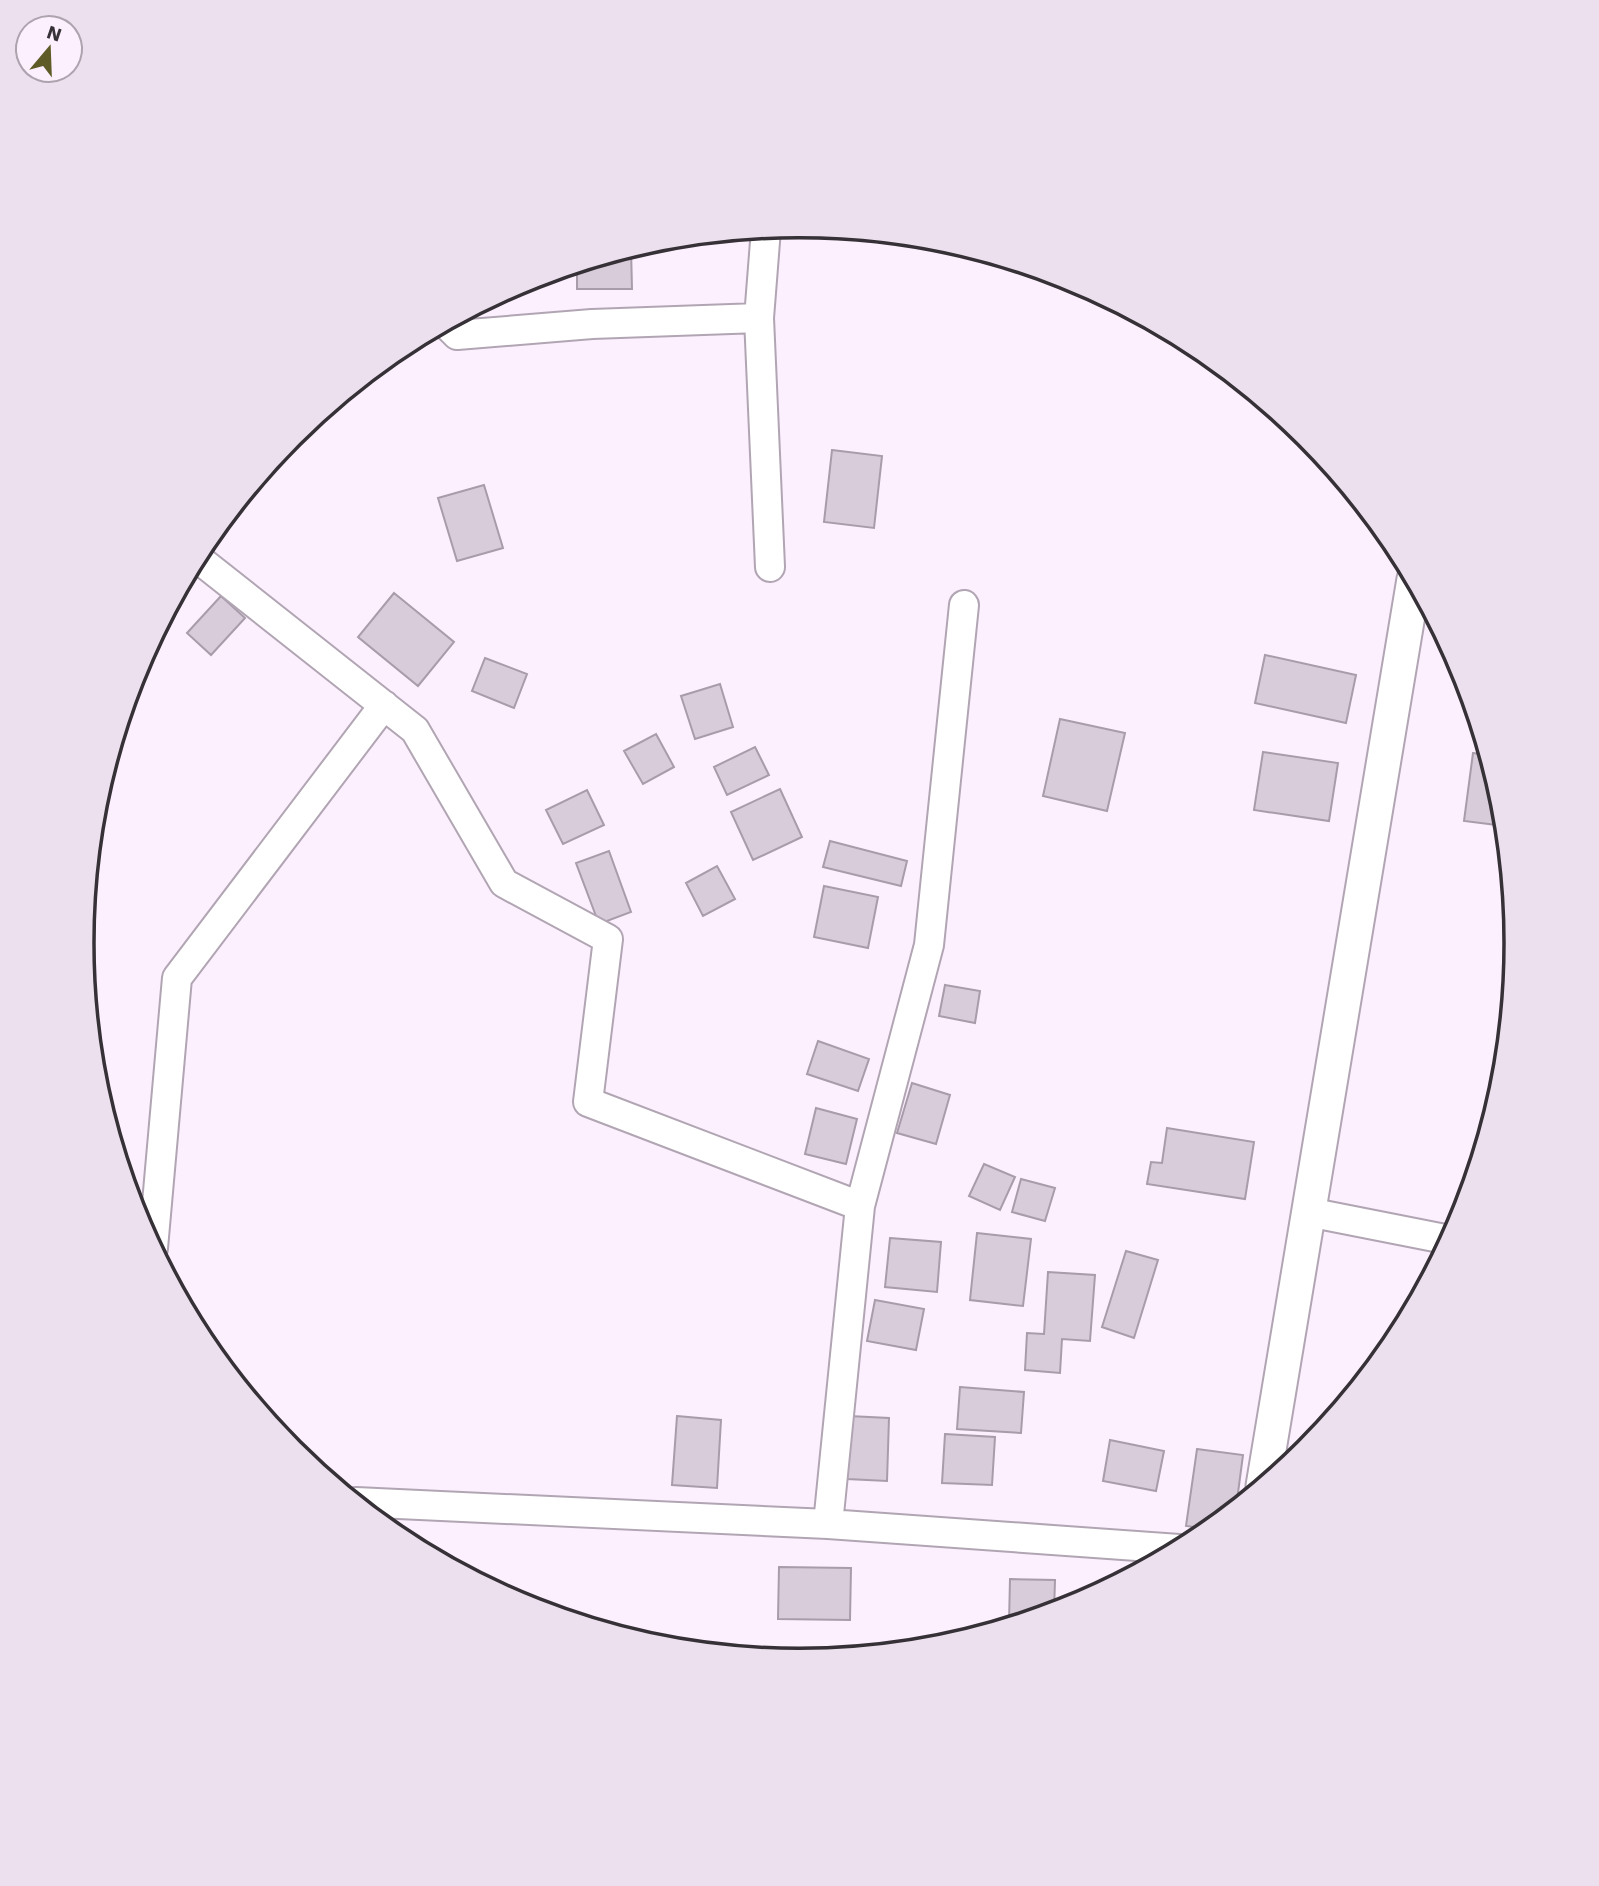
<svg xmlns="http://www.w3.org/2000/svg" width="1599" height="1886" viewBox="0 0 1599 1886" font-family="'Work Sans',sans-serif">
<rect width="100%" height="100%" fill="#fceffe"/>
<path fill="#d8ccdb" stroke="#a89baa" stroke-width="2" d="M 631,248 L 632,289 L 577,289 L 577,265 Z
M 832,450 L 882,456 L 874,528 L 824,522 Z
M 484,485 L 503,548 L 457,561 L 438,498 Z
M 394,593 L 454,642 L 418,686 L 358,637 Z
M 221,596 L 245,618 L 211,655 L 187,633 Z
M 1265,655 L 1356,675 L 1346,723 L 1255,703 Z
M 485,658 L 527,674 L 514,708 L 472,691 Z
M 720,684 L 733,727 L 695,739 L 681,696 Z
M 1060,719 L 1125,733 L 1107,811 L 1043,796 Z
M 656,734 L 674,767 L 643,784 L 624,751 Z
M 755,747 L 769,775 L 727,795 L 714,767 Z
M 1263,752 L 1338,763 L 1329,821 L 1254,810 Z
M 1473,753 L 1488,755 L 1503,803 L 1505,826 L 1464,821 Z
M 780,789 L 802,837 L 753,860 L 731,812 Z
M 587,790 L 604,825 L 563,844 L 546,810 Z
M 830,841 L 907,861 L 901,886 L 823,867 Z
M 609,851 L 631,912 L 599,924 L 576,863 Z
M 717,866 L 735,899 L 703,916 L 686,883 Z
M 824,886 L 878,897 L 868,948 L 814,937 Z
M 945,985 L 980,991 L 975,1023 L 939,1016 Z
M 818,1041 L 869,1059 L 858,1091 L 807,1074 Z
M 912,1083 L 950,1095 L 936,1144 L 897,1133 Z
M 101,1099 L 110,1100 L 109,1127 Z
M 816,1108 L 857,1119 L 846,1164 L 805,1154 Z
M 1167,1128 L 1254,1142 L 1245,1199 L 1147,1184 L 1151,1162 L 1162,1163 Z
M 984,1164 L 1015,1177 L 1000,1210 L 969,1196 Z
M 1021,1179 L 1055,1188 L 1045,1221 L 1012,1212 Z
M 977,1233 L 1031,1239 L 1023,1306 L 970,1300 Z
M 890,1238 L 941,1242 L 937,1292 L 885,1287 Z
M 1126,1251 L 1158,1260 L 1134,1338 L 1102,1327 Z
M 1048,1272 L 1095,1275 L 1090,1341 L 1062,1339 L 1060,1373 L 1025,1370 L 1027,1333 L 1044,1334 Z
M 875,1300 L 924,1309 L 916,1350 L 867,1341 Z
M 960,1387 L 1024,1392 L 1021,1433 L 957,1429 Z
M 677,1416 L 721,1420 L 717,1488 L 672,1485 Z
M 849,1416 L 889,1418 L 887,1481 L 847,1479 Z
M 945,1434 L 995,1437 L 992,1485 L 942,1483 Z
M 1110,1440 L 1164,1451 L 1156,1491 L 1103,1481 Z
M 1197,1449 L 1243,1455 L 1236,1508 L 1210,1529 L 1186,1526 Z
M 779,1567 L 851,1568 L 850,1620 L 778,1619 Z
M 1010,1579 L 1055,1580 L 1054,1612 L 1009,1623 Z"/>
<g fill="none" stroke-linecap="round" stroke-linejoin="round">
<g stroke="#b1a5b3" stroke-width="32">
<path id="minor" d="M 766,229 L 759,318 L 770,567
M 445,323 L 457,335 L 592,324 L 759,318
M 196,557 L 415,730 L 504,883 L 608,939 L 588,1102 L 860,1206
M 1308,1212 L 1450,1240
M 153,1248 L 177,978 L 384,705
M 356,1502 L 828,1524 L 1179,1549
M 828,1524 L 860,1206 L 929,945 L 964,605"/>
</g>
<g stroke="#b1a5b3" stroke-width="37">
<path id="tertiary" d="M 1263,1486 L 1414,579"/>
</g>
<use href="#minor" stroke="#fff" stroke-width="28"/>
<use href="#tertiary" stroke="#fff" stroke-width="33"/>
</g>
<path d="M0 0H1599V1886H0ZM94 943a705 705 0 1 1 1410 0a705 705 0 1 1-1410 0Z" fill="#ece0ee" fill-rule="evenodd"/>
<path fill="none" stroke="#363137" stroke-width="3.5" d="M94 943a705 705 0 1 1 1410 0a705 705 0 1 1-1410 0Z"/>
<g transform="translate(49 49) rotate(19)"><circle r="33" fill="#fceffe" stroke="#ada3ae" stroke-width="2"/>
<path d="M0-5L12 26L0 18L-12 26Z" fill="#5e5b27"/>
<text y="-10" font-size="19" font-weight="bold" text-anchor="middle" fill="#363137">N</text>
</g>
</svg>
